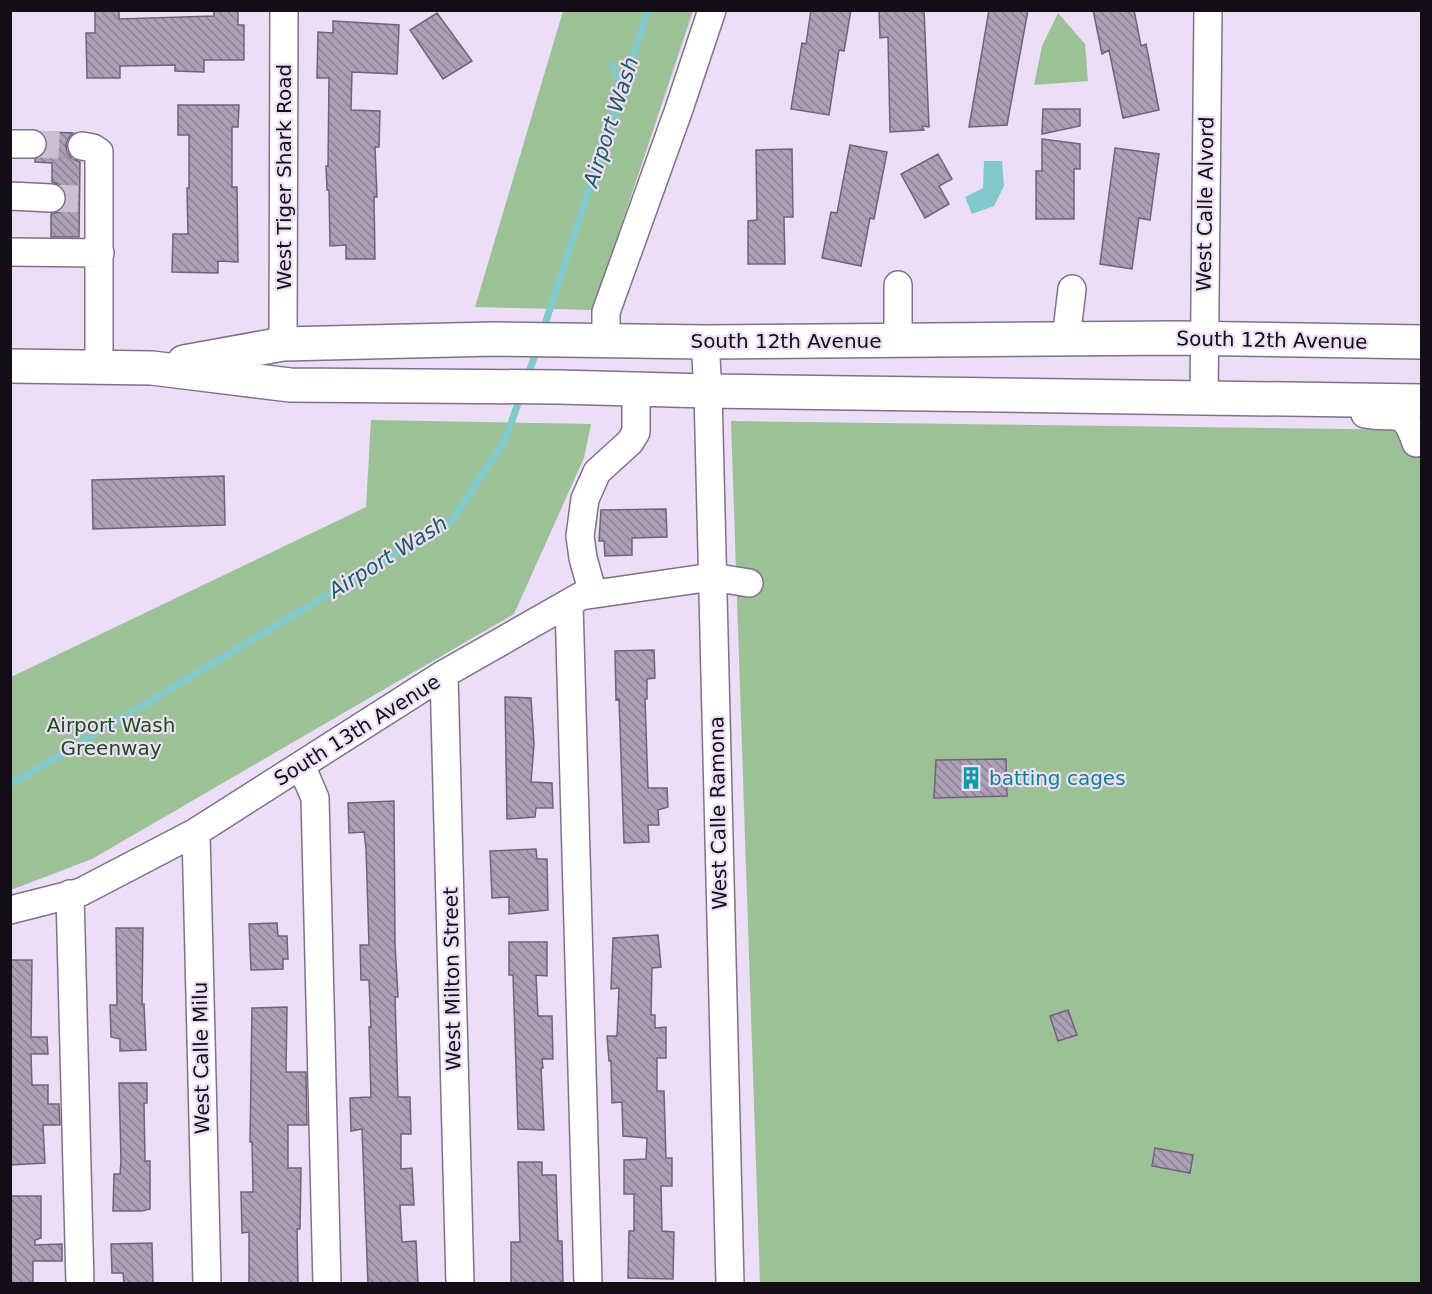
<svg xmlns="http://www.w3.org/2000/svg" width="1432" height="1294" viewBox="0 0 1432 1294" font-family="'DejaVu Sans',sans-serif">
<defs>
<pattern id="building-back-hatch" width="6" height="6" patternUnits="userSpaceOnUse" patternTransform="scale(1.5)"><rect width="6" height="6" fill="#ada0b6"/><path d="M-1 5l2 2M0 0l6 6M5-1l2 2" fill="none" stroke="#8c8193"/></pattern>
</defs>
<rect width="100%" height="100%" fill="#ecdef6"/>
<path fill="#9cc197" d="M 563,11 L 693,11 L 593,310 L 475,307 Z
M 1058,13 L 1085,44 L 1088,81 L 1034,85 L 1042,46 Z
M 371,420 L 591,424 L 584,458 L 514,614 L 92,859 L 11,890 L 11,677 L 366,507 Z
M 731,421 L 1421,430 L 1421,1283 L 760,1283 Z"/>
<path fill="#81c9cb" d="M 984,161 L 1002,161 L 1004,186 L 994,206 L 972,214 L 965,197 L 983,188 Z"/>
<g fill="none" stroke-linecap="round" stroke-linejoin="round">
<path stroke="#81c9cb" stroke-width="7" d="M 612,65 L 623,86
M 543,330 L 648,10
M 527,378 L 537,349
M 10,785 L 452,520 L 505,440 L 521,395"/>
</g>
<path fill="url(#building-back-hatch)" stroke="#706378" stroke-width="1.5" d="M 119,10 L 119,19 L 214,16 L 214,10 L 238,10 L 238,25 L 244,25 L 244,60 L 204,60 L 204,72 L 175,71 L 175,65 L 120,66 L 120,78 L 87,78 L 86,33 L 95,33 L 95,11 Z
M 811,10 L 851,10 L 844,51 L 839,50 L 829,115 L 791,109 L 802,43 L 806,44 Z
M 879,10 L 924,10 L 929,127 L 922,126 L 924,130 L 890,132 L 888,37 L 880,38 Z
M 989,10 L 1028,10 L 1007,125 L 969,127 Z
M 1093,10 L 1134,10 L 1141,46 L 1146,44 L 1159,110 L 1123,118 L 1109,50 L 1102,54 Z
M 437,13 L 472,61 L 443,79 L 410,30 Z
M 333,21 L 399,25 L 397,74 L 352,72 L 351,110 L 380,111 L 379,147 L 375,147 L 377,197 L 374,197 L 375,259 L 346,259 L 346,245 L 330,246 L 329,190 L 327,190 L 326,166 L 328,166 L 329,78 L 317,78 L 318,32 L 333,33 Z
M 178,105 L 239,105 L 238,127 L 232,127 L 232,187 L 237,187 L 238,262 L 218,261 L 218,273 L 172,272 L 173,234 L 188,234 L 187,188 L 189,188 L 189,135 L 178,135 Z
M 1043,109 L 1080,109 L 1080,126 L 1042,134 Z
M 42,132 L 75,133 L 70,136 L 66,144 L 67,152 L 71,158 L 80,162 L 79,237 L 51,237 L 51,214 L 59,212 L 64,207 L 67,198 L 65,190 L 60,185 L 52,182 L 52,163 L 35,162 L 35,159 L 45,152 L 48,145 L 46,137 Z
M 1042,139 L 1080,144 L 1080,169 L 1074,169 L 1074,219 L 1036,219 L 1036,171 L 1042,171 Z
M 850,145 L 887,152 L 874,219 L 870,218 L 861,266 L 822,258 L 831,212 L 837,213 Z
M 1115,148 L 1159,154 L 1150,220 L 1139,218 L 1132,269 L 1100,264 Z
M 792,149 L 793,217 L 784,217 L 785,264 L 748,264 L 748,221 L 757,220 L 756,150 Z
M 938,154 L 952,179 L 939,186 L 949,204 L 925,218 L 901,174 Z
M 224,476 L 225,525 L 93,529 L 92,480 Z
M 666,509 L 667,537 L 632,538 L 632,555 L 605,556 L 604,541 L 599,541 L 601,510 Z
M 654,650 L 655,678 L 647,679 L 647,699 L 645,699 L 648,788 L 667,788 L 668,807 L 658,810 L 659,825 L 648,825 L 649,842 L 624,843 L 619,699 L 616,700 L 615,651 Z
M 505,697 L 531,698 L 534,744 L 531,782 L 552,783 L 553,808 L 536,808 L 535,817 L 507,819 Z
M 1006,759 L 1007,796 L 934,798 L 936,760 Z
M 394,801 L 395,944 L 398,997 L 395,997 L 398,1097 L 410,1097 L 411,1134 L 401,1134 L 401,1169 L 412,1168 L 414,1205 L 400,1205 L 402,1242 L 416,1241 L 418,1284 L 368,1284 L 362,1129 L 351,1131 L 350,1098 L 371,1097 L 369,1027 L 371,1027 L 369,980 L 361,980 L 360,945 L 369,945 L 366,848 L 364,832 L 349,833 L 348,803 Z
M 536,849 L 537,859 L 547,859 L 548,910 L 509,914 L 509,897 L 492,898 L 490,851 Z
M 277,923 L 278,936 L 287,936 L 288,959 L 283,959 L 283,969 L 251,970 L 249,924 Z
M 116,928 L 143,928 L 142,1004 L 144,1004 L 146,1050 L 120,1051 L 120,1039 L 111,1037 L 110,1005 L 117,1005 Z
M 658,935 L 661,967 L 652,968 L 651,1015 L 655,1015 L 655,1028 L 666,1027 L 666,1058 L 657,1058 L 657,1091 L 664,1091 L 666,1158 L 672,1158 L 672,1186 L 661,1186 L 662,1231 L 674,1232 L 673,1279 L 628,1278 L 629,1231 L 634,1231 L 634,1194 L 624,1194 L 624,1160 L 646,1159 L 647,1138 L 623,1136 L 622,1102 L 612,1103 L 611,1061 L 609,1061 L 607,1036 L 617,1036 L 619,988 L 611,989 L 613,938 Z
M 509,942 L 547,942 L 547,976 L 536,975 L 538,1016 L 552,1016 L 553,1059 L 542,1059 L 543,1068 L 541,1068 L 544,1130 L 518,1129 L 513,975 L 509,975 Z
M 10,960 L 32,960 L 31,1037 L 47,1037 L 48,1054 L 31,1054 L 32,1085 L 48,1085 L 48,1104 L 59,1104 L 60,1125 L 43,1125 L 45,1163 L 10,1165 Z
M 287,1007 L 286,1072 L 306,1072 L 307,1125 L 288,1125 L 288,1168 L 301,1168 L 300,1229 L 297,1229 L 298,1284 L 249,1284 L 249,1232 L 242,1233 L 241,1192 L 253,1192 L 252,1142 L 250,1142 L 252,1008 Z
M 1068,1010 L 1077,1035 L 1058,1041 L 1050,1016 Z
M 119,1083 L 147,1083 L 147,1103 L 144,1103 L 145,1161 L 150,1161 L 150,1209 L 142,1211 L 113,1211 L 114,1174 L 120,1174 L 121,1161 Z
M 1155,1148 L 1193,1155 L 1190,1173 L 1152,1166 Z
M 518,1162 L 542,1162 L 542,1175 L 556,1175 L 558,1241 L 562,1241 L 563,1284 L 511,1284 L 511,1242 L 520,1242 Z
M 10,1196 L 41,1196 L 41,1238 L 35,1240 L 35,1245 L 62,1244 L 62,1261 L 33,1261 L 33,1284 L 10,1284 Z
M 152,1243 L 153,1284 L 124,1284 L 123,1273 L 112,1273 L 111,1244 Z"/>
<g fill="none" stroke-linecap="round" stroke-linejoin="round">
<path stroke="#cbbfd4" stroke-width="27" stroke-dasharray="27 14" stroke-linecap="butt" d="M 32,144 L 82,146
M 51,198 L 79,199"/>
<g stroke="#7f7288" stroke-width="30">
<path id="minor" d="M 10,144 L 32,144
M 82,146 L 93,148 L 99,152 L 99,367
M 10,196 L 51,198
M 10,252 L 100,253
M 898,285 L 898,341
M 1066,339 L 1072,289
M 606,341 L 606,312 L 678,112 L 712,10
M 705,342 L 708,391 L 730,1284
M 283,344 L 284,10
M 1204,398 L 1208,10
M 1365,414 C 1398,420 1403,405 1416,443
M 593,594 L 583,558 L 580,536 L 585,499 L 597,472 L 630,442 L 636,432 L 636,388
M 569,603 L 588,1284
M 444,674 L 460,1284
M 301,765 L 315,798 L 327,1284
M 196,832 L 207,1284
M 70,894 L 80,1284
M 10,910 L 81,892 L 196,832 L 444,674 L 581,596 L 712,577 L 749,583"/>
</g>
<g stroke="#7f7288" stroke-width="36">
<path id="major" d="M 184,362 L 283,344 L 494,339 L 705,342 L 1177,338 L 1422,342
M 10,366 L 152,368 L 290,385 L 559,387 L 708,391 L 1422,401"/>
</g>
<use href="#minor" stroke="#fff" stroke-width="27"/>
<use href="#major" stroke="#fff" stroke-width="33"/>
</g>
<defs>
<g id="building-bare" transform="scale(1.8)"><path d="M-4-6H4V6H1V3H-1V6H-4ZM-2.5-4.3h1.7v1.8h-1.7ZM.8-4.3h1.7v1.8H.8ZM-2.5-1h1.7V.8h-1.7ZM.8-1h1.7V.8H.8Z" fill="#0f9aa8" stroke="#ecdef6" stroke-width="2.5" paint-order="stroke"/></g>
</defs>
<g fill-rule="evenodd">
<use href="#building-bare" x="971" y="778"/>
</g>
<g text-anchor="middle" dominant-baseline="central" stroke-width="4.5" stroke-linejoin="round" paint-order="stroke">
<g font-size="20" fill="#130e16" stroke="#ecdef6">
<text transform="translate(284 177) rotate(-90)">West Tiger Shark Road</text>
<text transform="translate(1205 204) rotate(-89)">West Calle Alvord</text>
<text transform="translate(1272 340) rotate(1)">South 12th Avenue</text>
<text x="786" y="341">South 12th Avenue</text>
<text transform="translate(357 730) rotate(-32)">South 13th Avenue</text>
<text transform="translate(718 813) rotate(-91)">West Calle Ramona</text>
<text transform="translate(452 979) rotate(-91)">West Milton Street</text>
<text transform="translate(201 1058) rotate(-91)">West Calle Milu</text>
</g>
<g font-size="20" fill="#1b4e17" stroke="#ecdef6">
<text x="111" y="725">Airport Wash<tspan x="111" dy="23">Greenway</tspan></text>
</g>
<g font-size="20" fill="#0d838f" stroke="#ecdef6" text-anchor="start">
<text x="989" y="778">batting cages</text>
</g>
<g font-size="21" font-style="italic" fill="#1d5a5b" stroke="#ecdef6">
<text transform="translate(611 122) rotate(-72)">Airport Wash</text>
<text transform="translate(388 557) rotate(-32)">Airport Wash</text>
</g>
</g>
<rect width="1432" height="1294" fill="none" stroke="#130e16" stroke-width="24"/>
</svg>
